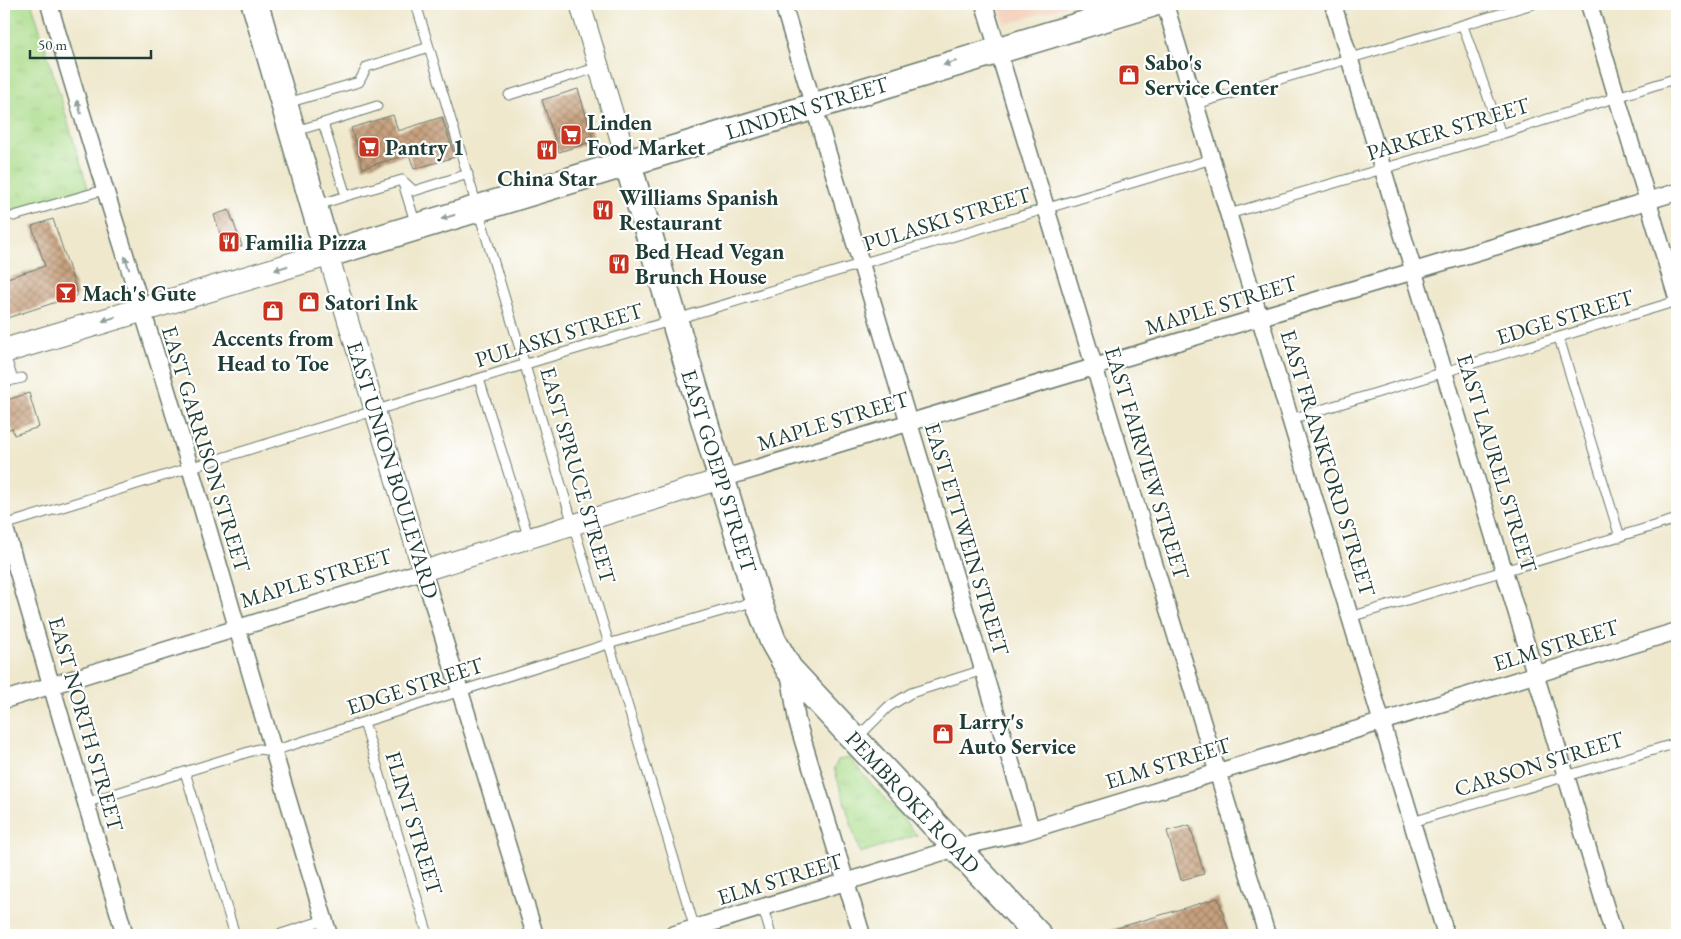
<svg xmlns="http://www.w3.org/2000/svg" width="1681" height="939" viewBox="0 0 1681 939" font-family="'EB Garamond',serif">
<defs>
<pattern id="park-tufts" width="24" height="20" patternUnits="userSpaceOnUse" patternTransform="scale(1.25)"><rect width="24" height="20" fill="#aadc8a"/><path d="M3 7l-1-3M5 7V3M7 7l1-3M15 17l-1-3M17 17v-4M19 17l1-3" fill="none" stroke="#92be78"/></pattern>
<pattern id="building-cross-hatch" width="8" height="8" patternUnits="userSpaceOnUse" patternTransform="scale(1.25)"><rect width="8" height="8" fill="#c7a17f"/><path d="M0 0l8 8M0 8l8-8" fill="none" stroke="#a18469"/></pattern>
</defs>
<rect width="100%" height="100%" fill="#fff"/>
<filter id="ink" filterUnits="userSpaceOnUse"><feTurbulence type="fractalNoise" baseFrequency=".02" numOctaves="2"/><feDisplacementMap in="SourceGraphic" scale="10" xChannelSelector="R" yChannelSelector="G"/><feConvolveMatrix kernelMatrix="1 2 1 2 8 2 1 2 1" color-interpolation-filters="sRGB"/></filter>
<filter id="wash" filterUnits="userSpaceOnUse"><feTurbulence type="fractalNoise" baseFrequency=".0096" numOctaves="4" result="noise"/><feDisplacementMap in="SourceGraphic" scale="20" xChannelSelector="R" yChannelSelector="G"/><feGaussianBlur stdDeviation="1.12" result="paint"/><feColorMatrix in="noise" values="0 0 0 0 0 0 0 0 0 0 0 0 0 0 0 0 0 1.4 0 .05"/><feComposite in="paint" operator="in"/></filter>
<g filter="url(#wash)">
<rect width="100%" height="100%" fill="#efe8cd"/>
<path fill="#f4d3c0" d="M 998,4 L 1074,4 L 1005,24 Z"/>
<path fill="url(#park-tufts)" stroke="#648c5f" d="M 4,4 L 32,4 L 88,188 L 4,212 L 8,225 L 4,227 Z
M 849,758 L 917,835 L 860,853 L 834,768 L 838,760 Z"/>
<g id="blocks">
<path fill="url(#building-cross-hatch)" d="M 578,89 L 594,141 L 559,152 L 542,100 Z
M 393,115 L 398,131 L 442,117 L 455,157 L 414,169 L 409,154 L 363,168 L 351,128 Z
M 229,210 L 242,246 L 226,251 L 214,215 Z
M 53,219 L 78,295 L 4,319 L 4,279 L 45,266 L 32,226 Z
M 29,393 L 39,427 L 14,435 L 12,428 L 4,431 L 4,401 Z
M 1190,825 L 1204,874 L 1181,880 L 1167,831 Z
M 1218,898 L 1230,935 L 1104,935 L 1104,932 Z"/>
</g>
</g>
<g filter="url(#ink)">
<use href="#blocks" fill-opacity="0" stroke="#68796a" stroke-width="1"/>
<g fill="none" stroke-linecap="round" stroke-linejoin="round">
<g stroke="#68796a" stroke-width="11">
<path id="service" d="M 416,4 L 695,929
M 1463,26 L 1501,134
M 509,95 L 599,67
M 287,103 L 359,82 L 367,67 L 429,47
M 1196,104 L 1533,4
M 377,106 L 323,123 L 346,196 L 402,180 L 414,191 L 468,174
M 295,131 L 323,123
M 402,180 L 416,225
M 315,206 L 346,196
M 1229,214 L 1501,134 L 1677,78
M 14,216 L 104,190
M 1559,338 L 1620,537
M 4,352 L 13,380
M 479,379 L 529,539
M 4,382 L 22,378
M 1291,419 L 1677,301
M 4,525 L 526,364 L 1212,159
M 1350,617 L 1677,519
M 364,722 L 428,935
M 857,738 L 888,707 L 911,693 L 983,670
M 185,772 L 235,935
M 85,803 L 258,749 L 273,751 L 608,644 L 756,601
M 1412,822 L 1677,743
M 763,908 L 771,935
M 278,935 L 324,920"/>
</g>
<g stroke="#68796a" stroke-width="19">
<path id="minor" d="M 49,4 C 94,158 144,312 190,467 C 236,623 281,780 329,935
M 783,4 L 1031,829
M 984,4 L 1267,935
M 1165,4 L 1446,935
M 1333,4 L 1614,935
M 1589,4 L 1677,298
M 721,479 L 1677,192
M 4,525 L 125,935
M 789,671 L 797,721 L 862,935
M 4,700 L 423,571 L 535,935
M 672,935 L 956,848 L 1020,833 L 1677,631"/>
</g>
<g stroke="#68796a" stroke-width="22">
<path id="tertiary" d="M 580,4 L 628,164
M 328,254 L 423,571 L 721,479"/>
</g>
<g stroke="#68796a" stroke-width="26">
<path id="secondary" d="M 4,351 L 328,254"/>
</g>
<g stroke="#68796a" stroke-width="29">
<path id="primary" d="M 255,4 L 328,254 L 1151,4
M 628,164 L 758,601 L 773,641 L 789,669 L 1038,935"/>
</g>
<use href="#service" stroke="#fff" stroke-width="9"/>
<use href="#minor" stroke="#fff" stroke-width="16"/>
<use href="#tertiary" stroke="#fff" stroke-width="20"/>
<use href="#secondary" stroke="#fff" stroke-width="24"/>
<use href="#primary" stroke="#fff" stroke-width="26"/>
</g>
<defs><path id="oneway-solid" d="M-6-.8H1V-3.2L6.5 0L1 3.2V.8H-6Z" transform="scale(1.25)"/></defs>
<g fill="#8f9e9a">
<use href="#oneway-solid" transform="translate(950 63) rotate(163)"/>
<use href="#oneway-solid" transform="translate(79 107) rotate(-106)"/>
<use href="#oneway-solid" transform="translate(448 217) rotate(163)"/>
<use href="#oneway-solid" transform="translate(127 263) rotate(-108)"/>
<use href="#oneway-solid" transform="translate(281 268) rotate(163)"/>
<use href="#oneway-solid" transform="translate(109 319) rotate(163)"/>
</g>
</g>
<defs>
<g id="shop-square" transform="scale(1.125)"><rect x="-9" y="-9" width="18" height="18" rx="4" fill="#c8321e" stroke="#fff"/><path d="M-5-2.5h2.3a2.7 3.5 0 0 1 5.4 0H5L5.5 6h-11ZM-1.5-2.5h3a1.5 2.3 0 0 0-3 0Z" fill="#fff"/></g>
<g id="supermarket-square" transform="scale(1.125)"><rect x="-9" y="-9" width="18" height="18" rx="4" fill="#c8321e" stroke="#fff"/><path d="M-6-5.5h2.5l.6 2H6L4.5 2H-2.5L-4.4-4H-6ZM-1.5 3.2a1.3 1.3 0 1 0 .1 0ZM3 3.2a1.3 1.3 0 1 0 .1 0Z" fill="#fff"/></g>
<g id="restaurant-square" transform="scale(1.125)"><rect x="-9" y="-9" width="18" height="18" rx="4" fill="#c8321e" stroke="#fff"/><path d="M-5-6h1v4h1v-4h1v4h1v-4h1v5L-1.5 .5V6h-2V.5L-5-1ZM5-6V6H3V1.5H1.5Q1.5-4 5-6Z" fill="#fff"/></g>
<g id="bar-square" transform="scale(1.125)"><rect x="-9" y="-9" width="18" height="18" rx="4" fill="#c8321e" stroke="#fff"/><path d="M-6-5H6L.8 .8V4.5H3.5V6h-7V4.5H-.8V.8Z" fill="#fff"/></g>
</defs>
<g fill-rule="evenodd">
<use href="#shop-square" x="1129" y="75"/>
<use href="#supermarket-square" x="571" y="135"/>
<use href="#supermarket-square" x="369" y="147"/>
<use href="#restaurant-square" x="547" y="150"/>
<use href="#restaurant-square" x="603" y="210"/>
<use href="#restaurant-square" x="229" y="242"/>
<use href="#restaurant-square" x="619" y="264"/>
<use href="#bar-square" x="66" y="293"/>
<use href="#shop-square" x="309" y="302"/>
<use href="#shop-square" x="273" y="311"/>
<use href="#shop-square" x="943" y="734"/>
</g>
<g text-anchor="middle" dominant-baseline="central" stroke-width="4.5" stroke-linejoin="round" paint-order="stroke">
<g font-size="22" font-weight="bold" fill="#1f3d34" stroke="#fff" text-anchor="start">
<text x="1145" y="62">Sabo's<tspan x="1145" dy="25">Service Center</tspan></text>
<text x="587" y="122">Linden<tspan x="587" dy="25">Food Market</tspan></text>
<text x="385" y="147">Pantry 1</text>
<text x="547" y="178" text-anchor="middle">China Star</text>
<text x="619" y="197">Williams Spanish<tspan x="619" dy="25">Restaurant</tspan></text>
<text x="245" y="242">Familia Pizza</text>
<text x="635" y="251">Bed Head Vegan<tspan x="635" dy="25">Brunch House</tspan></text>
<text x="82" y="293">Mach's Gute</text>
<text x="325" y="302">Satori Ink</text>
<text x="273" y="338" text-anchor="middle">Accents from<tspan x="273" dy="25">Head to Toe</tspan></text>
<text x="959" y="721">Larry's<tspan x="959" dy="25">Auto Service</tspan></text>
</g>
<g font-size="22" fill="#1f3d34" stroke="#fff">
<text transform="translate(807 108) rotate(-17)">LINDEN STREET</text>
<text transform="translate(1448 129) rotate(-17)">PARKER STREET</text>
<text transform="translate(947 219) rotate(-17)">PULASKI STREET</text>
<text transform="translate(1221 305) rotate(-17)">MAPLE STREET</text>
<text transform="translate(1565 317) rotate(-17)">EDGE STREET</text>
<text transform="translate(559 335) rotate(-17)">PULASKI STREET</text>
<text transform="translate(833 421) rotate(-17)">MAPLE STREET</text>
<text transform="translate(206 449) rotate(73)">EAST GARRISON STREET</text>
<text transform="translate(1147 463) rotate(73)">EAST FAIRVIEW STREET</text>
<text transform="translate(1328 463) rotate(73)">EAST FRANKFORD STREET</text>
<text transform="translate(1497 463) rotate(73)">EAST LAUREL STREET</text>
<text transform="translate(393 470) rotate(73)">EAST UNION BOULEVARD</text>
<text transform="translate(719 471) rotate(73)">EAST GOEPP STREET</text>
<text transform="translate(578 475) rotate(74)">EAST SPRUCE STREET</text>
<text transform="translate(967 539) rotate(73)">EAST ETTWEIN STREET</text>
<text transform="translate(316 578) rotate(-17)">MAPLE STREET</text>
<text transform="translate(1556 645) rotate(-17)">ELM STREET</text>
<text transform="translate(415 686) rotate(-18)">EDGE STREET</text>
<text transform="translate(86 724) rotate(74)">EAST NORTH STREET</text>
<text transform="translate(1168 763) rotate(-17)">ELM STREET</text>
<text transform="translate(1539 764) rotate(-17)">CARSON STREET</text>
<text transform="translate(913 802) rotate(47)">PEMBROKE ROAD</text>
<text transform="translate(414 823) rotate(73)">FLINT STREET</text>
<text transform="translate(780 879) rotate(-17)">ELM STREET</text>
</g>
</g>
<rect width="1681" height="939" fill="none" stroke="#fff" stroke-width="20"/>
<path d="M30 50v8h121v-8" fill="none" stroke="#1f3d34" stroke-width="2.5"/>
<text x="38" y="50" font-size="15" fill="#1f3d34" stroke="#ffffff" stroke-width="4" paint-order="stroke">50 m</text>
</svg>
